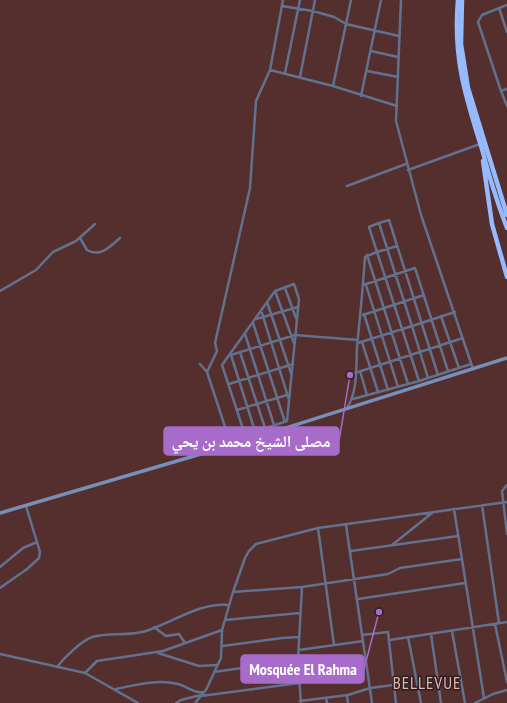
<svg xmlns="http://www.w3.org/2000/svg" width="507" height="703" viewBox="0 0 507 703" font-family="'PT Sans Narrow','Noto Naskh Arabic',sans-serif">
<rect width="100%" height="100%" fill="#542f2e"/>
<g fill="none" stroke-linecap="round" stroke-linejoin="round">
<path stroke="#62728e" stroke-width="2.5" d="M 283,0 L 270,70 L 333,86 L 397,106
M 401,0 L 396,121 L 421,215 L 473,369
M 507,5 L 482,15 L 478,22 L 501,91 L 507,89
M 282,6 L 313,11 L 334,17 L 346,24 L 399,36
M 499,8 L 507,32
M 371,51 L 398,57
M 367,71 L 398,77
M 285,73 L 300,0
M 300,77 L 315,0
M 333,86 L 351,0
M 501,91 L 507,106
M 361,96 L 381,0
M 408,170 L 480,144
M 347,186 L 406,164
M 379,223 L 389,220 L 438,375
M 80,238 L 87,250 C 100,258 111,246 120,238
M 397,246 L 377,252 L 419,381
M 367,255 L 408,384
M 294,284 L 299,299 L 287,421 L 245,435 L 222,365 L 275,291 Z
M 363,285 L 415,268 L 448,371
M 366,285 L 398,387
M 285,288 L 296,318
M 0,291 L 36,270 L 53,252 L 76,241 L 95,224
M 275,291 L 294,343
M 267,302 L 291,373
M 262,313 L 289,400
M 364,314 L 388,390
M 363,315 L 424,295
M 441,316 L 459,368
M 256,319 L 298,307
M 253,323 L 285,422
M 245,334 L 274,425
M 362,342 L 378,392
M 240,352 L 265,428
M 200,364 L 207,372 L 231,445
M 360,371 L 367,395
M 207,372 L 217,351 L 215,343 L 250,188 L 256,101 L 270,70
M 355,373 L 463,338
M 428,378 L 412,326 L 455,312
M 229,384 L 293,364
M 353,399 L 419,381 L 471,364
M 347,408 C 358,391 356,367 357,347 C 360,317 363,287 365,257 L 377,252 L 369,227 L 379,223 L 412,326 L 358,343
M 237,410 L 287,395
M 255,431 L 231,355 L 295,335 L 358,340
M 507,485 L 502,491 L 507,534
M 482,505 L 499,623
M 454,509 L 484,698
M 346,525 L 372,703
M 318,528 L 334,645
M 392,545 L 432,513
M 351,551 L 458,536
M 0,567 L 23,548 L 37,542
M 0,588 L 27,569 L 39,558 L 40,552 L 26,506
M 233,592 L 302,587 L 388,574 L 400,568 L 462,559
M 358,599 L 465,583
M 225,620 L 300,613
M 495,624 L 507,682
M 154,627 L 166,636 L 179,634 L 185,643
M 452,631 L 465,703
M 431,634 L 441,703
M 362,635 L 388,632 L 396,703
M 408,637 L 421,703
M 390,640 L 507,622
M 223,646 L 282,638 L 299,637
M 299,650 L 363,641
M 158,653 L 199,666 L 217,665
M 0,654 L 85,673 L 138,703
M 57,667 C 64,658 81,641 92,637 C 110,632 131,637 149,630 C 175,621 201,602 229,605
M 214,672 L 298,660
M 85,673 L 97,661 L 163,651 L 222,630
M 116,689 C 135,685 157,679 178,684 C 187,686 194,694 203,692
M 347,695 L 348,703
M 201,696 L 299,683
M 326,698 L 327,703
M 300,701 L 348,695 L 370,688 L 393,685
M 176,703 L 181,700 L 201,695
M 195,703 L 206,690 L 221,658 L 222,630 L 233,592 L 245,558 L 249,551 L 256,544 L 318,528 L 507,502
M 301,703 L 298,660 L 302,587
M 475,703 L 493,694 L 507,690"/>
<path stroke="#778fbb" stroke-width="3.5" d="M 0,513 L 235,444 L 507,358"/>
<path stroke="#95bafe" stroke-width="4.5" d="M 458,0 C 453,58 465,95 482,149 C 489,176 497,202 507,228
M 462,0 L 461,44 L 468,88 L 507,215
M 483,161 L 492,224 L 507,277"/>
</g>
<g text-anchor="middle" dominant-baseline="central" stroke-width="3" stroke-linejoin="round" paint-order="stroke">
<g font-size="17" letter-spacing="1" fill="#e4b6b3" stroke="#2e1d1c">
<text x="427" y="683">BELLEVUE</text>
</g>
</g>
<path fill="none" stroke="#a76bca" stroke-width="1.5" d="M350 375L339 441M379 612L364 669"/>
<g fill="#a76bca" stroke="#2e1d1c" stroke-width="1.5">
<circle cx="350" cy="375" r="4"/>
<circle cx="379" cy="612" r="4"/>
</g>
<g fill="#a76bca" stroke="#a76bca" stroke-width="1.5">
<rect x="164" y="427" width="175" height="28" rx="4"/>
<rect x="241" y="655" width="123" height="28" rx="4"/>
</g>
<g font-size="16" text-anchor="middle" font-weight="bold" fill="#fff">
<text x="251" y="447">مصلى الشيخ محمد بن يحي</text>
<text x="303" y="675">Mosquée El Rahma</text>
</g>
</svg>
